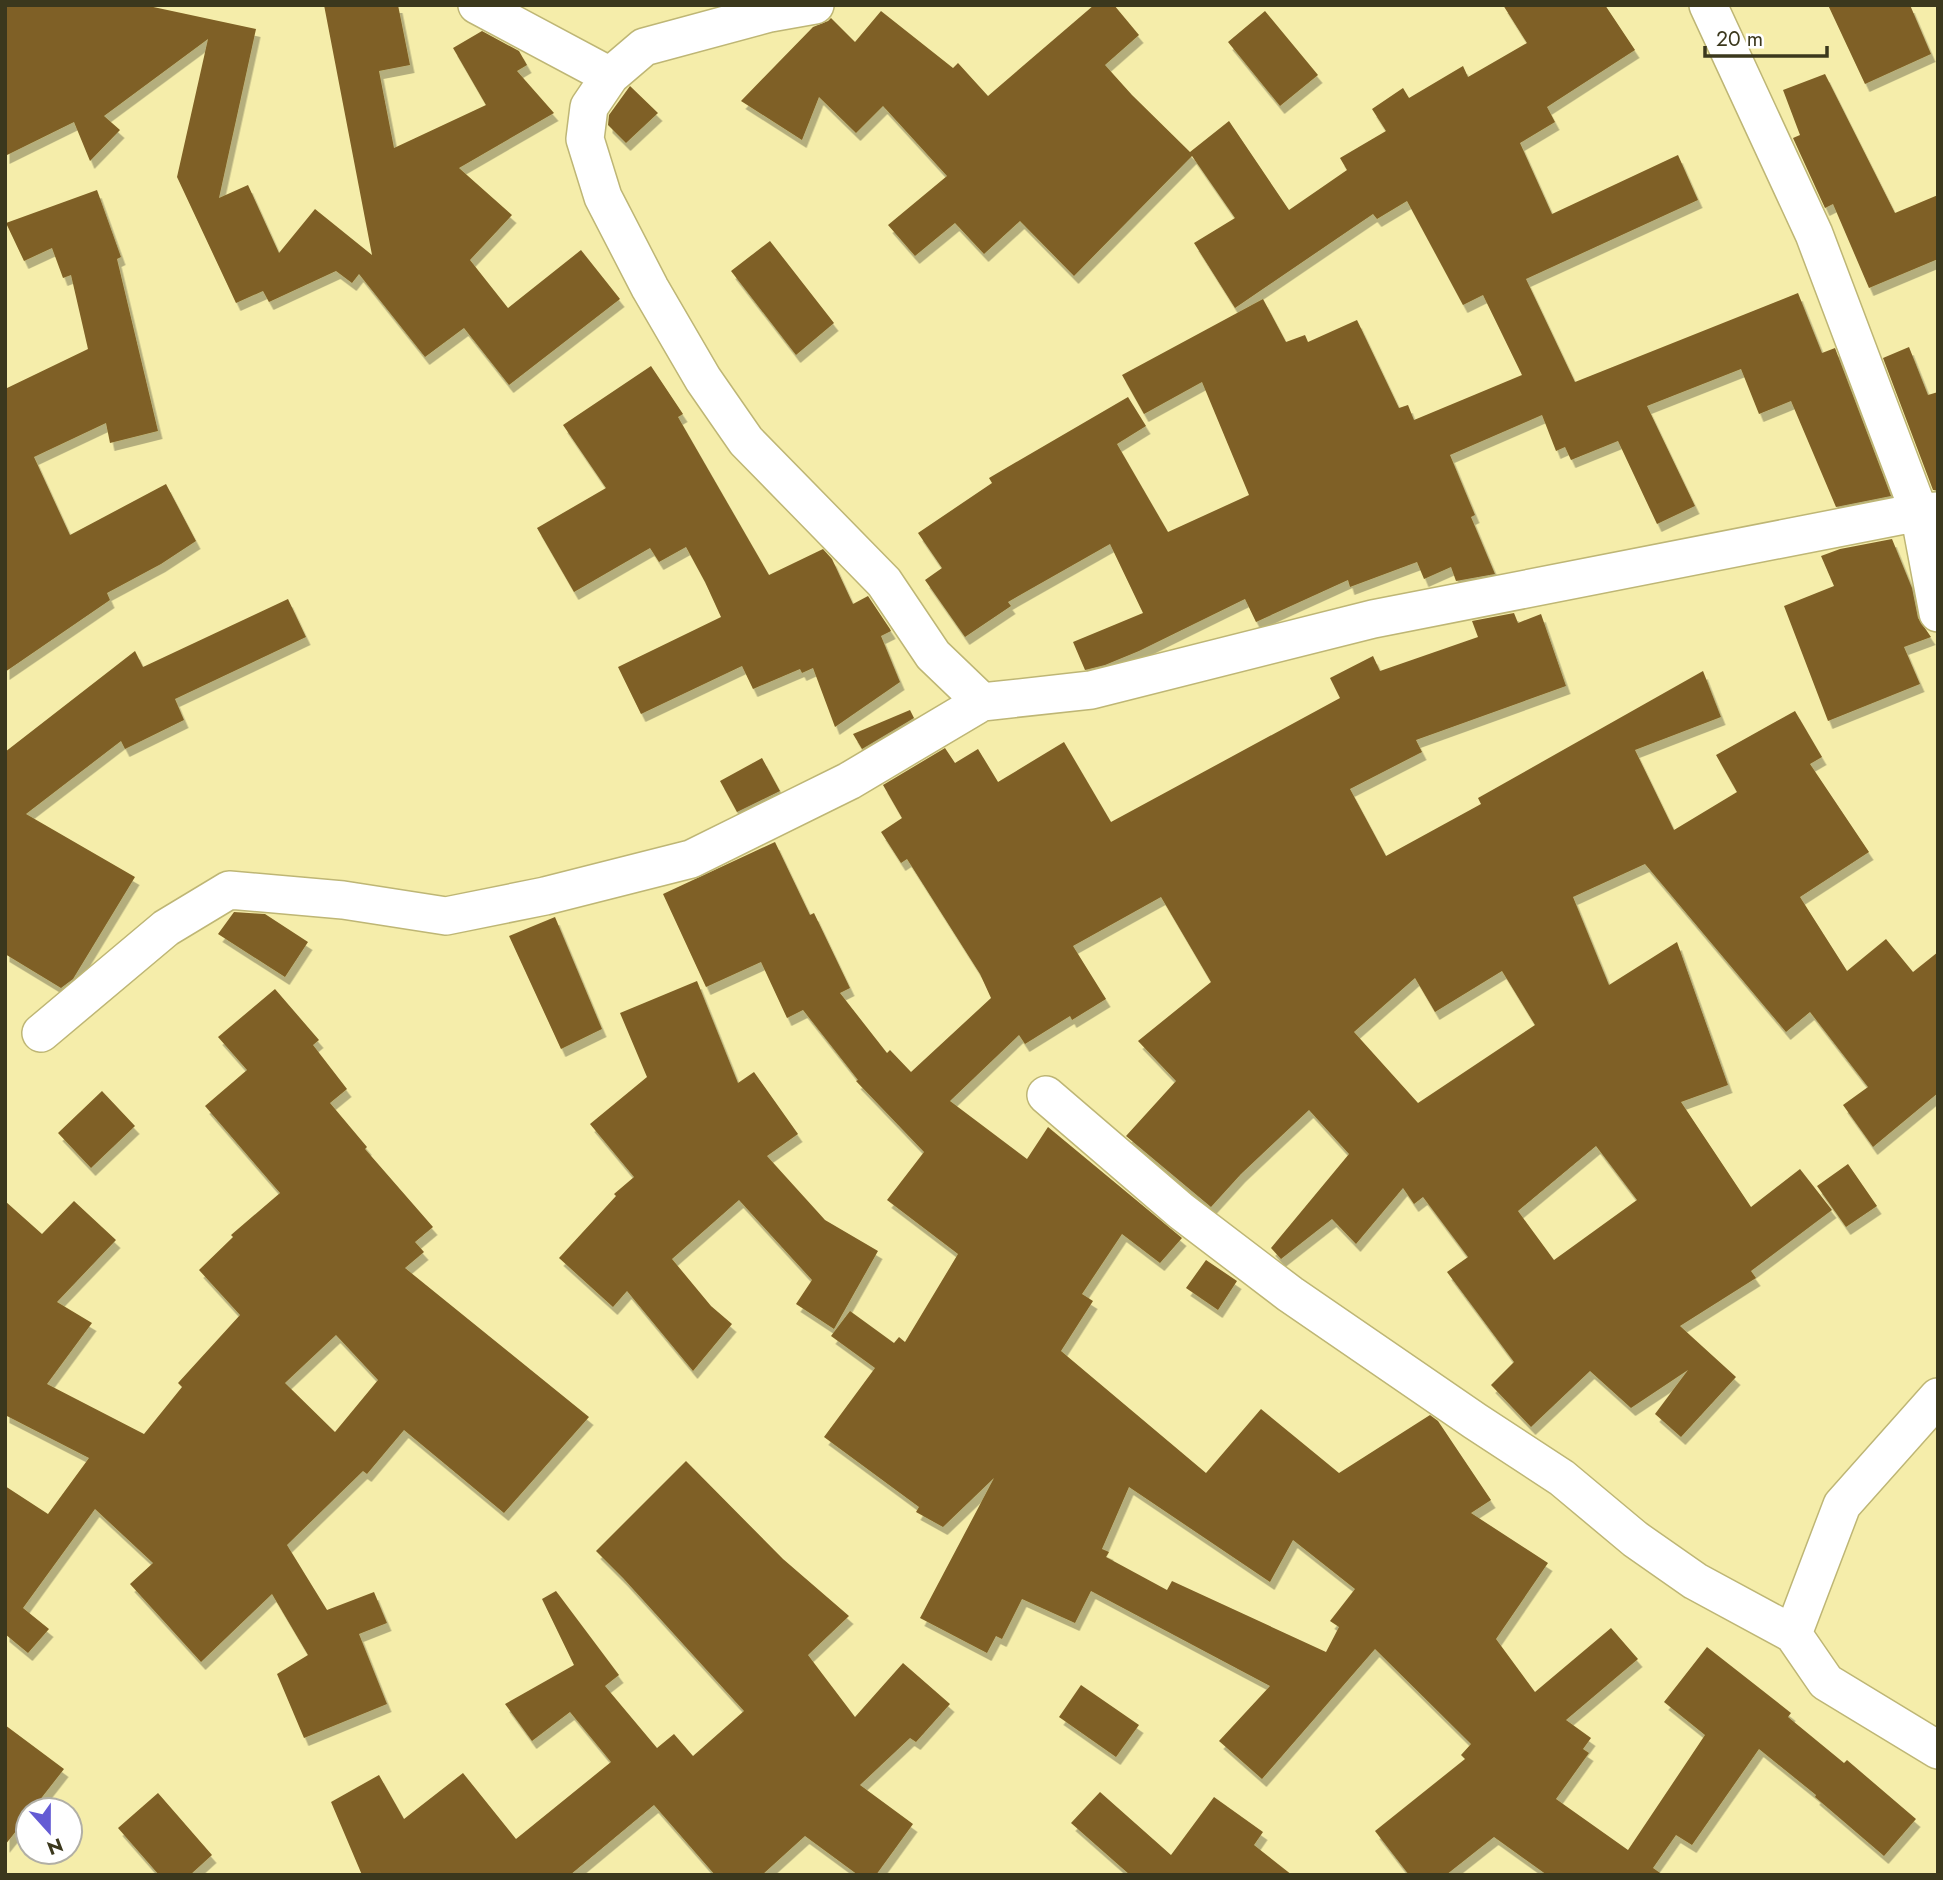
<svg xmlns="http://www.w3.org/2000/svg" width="1943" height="1880" viewBox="0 0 1943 1880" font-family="Jost,sans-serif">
<defs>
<filter id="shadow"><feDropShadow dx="4.5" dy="8" stdDeviation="0" flood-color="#0004"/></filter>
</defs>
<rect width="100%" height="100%" fill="#f5edaa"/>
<path fill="#7f6125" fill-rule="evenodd" filter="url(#shadow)" d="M 5,5 L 144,5 L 256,29 L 219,198 L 248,185 L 279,253 L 315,209 L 372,255 L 324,5 L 398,5 L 410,65 L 379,71 L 394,148 L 486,105 L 453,48 L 482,31 L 519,51 L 527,65 L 517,71 L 554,113 L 459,168 L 512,215 L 470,260 L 508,308 L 581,250 L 620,299 L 509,385 L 464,328 L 425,357 L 359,274 L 352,283 L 336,271 L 269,302 L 263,291 L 236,303 L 177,177 L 208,39 L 104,116 L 120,130 L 90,161 L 74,122 L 5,156 Z
M 1094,5 L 1114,5 L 1139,35 L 1105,65 L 1132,95 L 1190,152 L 1229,121 L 1289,210 L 1347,170 L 1340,158 L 1386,131 L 1372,109 L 1403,88 L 1409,98 L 1463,66 L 1468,77 L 1527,43 L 1503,5 L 1605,5 L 1635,50 L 1547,107 L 1555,122 L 1520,143 L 1552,214 L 1678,155 L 1698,200 L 1526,279 L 1575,382 L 1798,293 L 1822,353 L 1835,348 L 1891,496 L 1836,507 L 1791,401 L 1759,414 L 1741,369 L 1647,406 L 1695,506 L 1657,524 L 1618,441 L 1571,460 L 1565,447 L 1556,451 L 1542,415 L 1450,455 L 1475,515 L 1471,517 L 1495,574 L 1456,581 L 1451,567 L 1424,579 L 1417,562 L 1350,587 L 1348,580 L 1256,622 L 1245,599 L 1139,651 L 1105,665 L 1085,670 L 1073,642 L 1143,613 L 1110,544 L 1008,602 L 1011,606 L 965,637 L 925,580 L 942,568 L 918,533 L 992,483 L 989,478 L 1128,397 L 1146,426 L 1117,444 L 1168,532 L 1249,495 L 1202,382 L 1144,414 L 1122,375 L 1263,299 L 1286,342 L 1305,335 L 1308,342 L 1357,320 L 1399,408 L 1408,405 L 1414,420 L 1522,375 L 1483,295 L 1463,305 L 1407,201 L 1377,219 L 1373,214 L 1235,308 L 1194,243 L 1235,218 L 1192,156 L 1074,276 L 1020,221 L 984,254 L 955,223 L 915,256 L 888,225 L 947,176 L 883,106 L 856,133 L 819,97 L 802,140 L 741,101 L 813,27 L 828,21 L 831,18 L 855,42 L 881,11 L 953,68 L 958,63 L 988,96 Z
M 1828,5 L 1910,5 L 1931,54 L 1865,84 Z
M 1265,11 L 1318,75 L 1280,106 L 1228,42 Z
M 1825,74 L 1895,213 L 1938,195 L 1938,259 L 1869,288 L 1833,204 L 1825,208 L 1793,138 L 1800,135 L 1783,90 Z
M 630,86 L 658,113 L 626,143 L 608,125 L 609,115 Z
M 97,190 L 121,257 L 117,259 L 158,431 L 110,443 L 106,423 L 34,457 L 70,535 L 166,484 L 196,541 L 161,564 L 107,593 L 110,600 L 5,672 L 5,389 L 88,349 L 71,275 L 63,278 L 52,248 L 24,261 L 6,223 Z
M 770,241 L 834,323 L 796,355 L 731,271 Z
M 1909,347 L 1928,395 L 1938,392 L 1938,490 L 1933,490 L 1883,358 Z
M 651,366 L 683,414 L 678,417 L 769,575 L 823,549 L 832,559 L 853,604 L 868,596 L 890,629 L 891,631 L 881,636 L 900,682 L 835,727 L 813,668 L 802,673 L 800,669 L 753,689 L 742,666 L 641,714 L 618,667 L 721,617 L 705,582 L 686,547 L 659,562 L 650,548 L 574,592 L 537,528 L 606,488 L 563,425 Z
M 1892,539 L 1912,588 L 1918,618 L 1931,637 L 1904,647 L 1920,684 L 1828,721 L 1784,606 L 1834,586 L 1821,556 L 1840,549 Z
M 288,599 L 306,637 L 175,699 L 184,720 L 125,749 L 121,741 L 26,814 L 135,877 L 73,979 L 61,988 L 5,954 L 5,752 L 135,651 L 143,667 Z
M 1514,613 L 1518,623 L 1541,614 L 1566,686 L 1416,740 L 1422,752 L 1350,789 L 1386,856 L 1481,804 L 1478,798 L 1703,671 L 1721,717 L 1635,750 L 1674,830 L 1737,792 L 1716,755 L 1795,711 L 1822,757 L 1810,764 L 1869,852 L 1800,897 L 1847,971 L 1886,939 L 1913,972 L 1938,952 L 1938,1093 L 1873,1147 L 1843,1105 L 1868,1087 L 1810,1012 L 1786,1032 L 1645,864 L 1573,897 L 1609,985 L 1677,942 L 1728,1085 L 1681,1102 L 1751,1207 L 1800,1169 L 1832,1210 L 1751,1271 L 1756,1278 L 1680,1326 L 1736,1377 L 1681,1437 L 1655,1414 L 1688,1370 L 1631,1408 L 1590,1371 L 1531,1427 L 1491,1385 L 1514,1362 L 1447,1272 L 1468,1257 L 1423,1197 L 1414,1204 L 1403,1188 L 1356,1244 L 1332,1219 L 1281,1259 L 1271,1248 L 1349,1154 L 1309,1110 L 1241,1174 L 1211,1207 L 1126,1136 L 1176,1081 L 1138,1041 L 1211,982 L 1161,897 L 1073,946 L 1106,999 L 1072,1020 L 1070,1016 L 1025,1044 L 1019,1035 L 950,1101 L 1027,1159 L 1048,1127 L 1182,1238 L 1160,1263 L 1122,1234 L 1082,1294 L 1093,1301 L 1061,1351 L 1206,1473 L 1261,1409 L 1339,1473 L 1430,1415 L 1438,1421 L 1491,1500 L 1471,1513 L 1548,1563 L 1496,1639 L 1535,1692 L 1611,1628 L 1638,1659 L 1566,1720 L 1591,1738 L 1583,1749 L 1589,1753 L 1556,1799 L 1628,1850 L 1705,1735 L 1664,1702 L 1707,1647 L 1791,1713 L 1788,1717 L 1844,1763 L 1847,1760 L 1916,1819 L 1884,1856 L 1815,1797 L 1816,1795 L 1759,1749 L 1692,1845 L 1676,1835 L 1653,1868 L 1663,1875 L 1547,1875 L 1494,1837 L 1446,1875 L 1409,1875 L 1375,1831 L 1465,1759 L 1461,1755 L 1471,1744 L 1375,1649 L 1262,1779 L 1219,1741 L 1270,1686 L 1091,1591 L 1075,1623 L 1022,1599 L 1002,1639 L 996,1636 L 987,1653 L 920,1618 L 994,1478 L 943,1527 L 916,1512 L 919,1507 L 824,1437 L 875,1368 L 831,1336 L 850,1311 L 894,1343 L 899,1337 L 905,1342 L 958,1254 L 887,1200 L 924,1152 L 856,1081 L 858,1080 L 803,1010 L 787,1018 L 761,962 L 706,987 L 663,894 L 775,842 L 810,915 L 814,913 L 850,988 L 840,993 L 887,1053 L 890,1050 L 911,1072 L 991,998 L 980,974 L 907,859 L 901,863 L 881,832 L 902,818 L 883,785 L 945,748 L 955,763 L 978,749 L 998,782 L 1064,742 L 1111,822 L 1340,698 L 1330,678 L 1373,656 L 1380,671 L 1478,637 L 1472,621 ZM 1502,971 L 1535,1025 L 1418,1103 L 1354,1032 L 1415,978 L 1435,1012 ZM 1596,1146 L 1637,1200 L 1554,1260 L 1518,1211 ZM 1129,1487 L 1270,1582 L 1293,1540 L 1355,1589 L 1330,1621 L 1339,1627 L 1326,1652 L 1172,1581 L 1167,1590 L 1106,1557 L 1109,1552 L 1102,1549 Z
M 910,710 L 914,718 L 862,749 L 853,734 Z
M 762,758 L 780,791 L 737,812 L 720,781 Z
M 234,912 L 265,914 L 308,942 L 285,977 L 218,934 Z
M 555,917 L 602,1029 L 561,1049 L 509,936 Z
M 697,981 L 738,1083 L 754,1072 L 798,1134 L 767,1156 L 825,1220 L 878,1251 L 834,1329 L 796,1304 L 812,1280 L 739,1200 L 672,1259 L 711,1306 L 732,1324 L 693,1371 L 627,1291 L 613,1307 L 559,1258 L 616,1196 L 614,1194 L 634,1177 L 590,1124 L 647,1077 L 620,1013 Z
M 275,989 L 319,1040 L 313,1045 L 347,1089 L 330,1103 L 367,1147 L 365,1149 L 433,1227 L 415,1242 L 424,1252 L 405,1268 L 589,1417 L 504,1513 L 404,1430 L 367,1474 L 363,1471 L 287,1545 L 327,1610 L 374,1592 L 387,1623 L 359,1634 L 387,1704 L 304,1738 L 277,1674 L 308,1655 L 272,1594 L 201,1662 L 130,1584 L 153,1563 L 95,1509 L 23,1608 L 49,1629 L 28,1653 L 5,1634 L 5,1486 L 48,1514 L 89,1458 L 5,1415 L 5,1201 L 42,1234 L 74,1201 L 116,1240 L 57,1302 L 92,1323 L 47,1384 L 144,1434 L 182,1387 L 178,1383 L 240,1315 L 199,1270 L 233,1237 L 231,1235 L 280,1193 L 205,1106 L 247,1070 L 218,1037 ZM 336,1335 L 378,1380 L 335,1432 L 285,1383 Z
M 102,1091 L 135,1126 L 91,1168 L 58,1133 Z
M 1848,1164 L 1877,1206 L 1846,1227 L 1817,1186 Z
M 1206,1260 L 1237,1281 L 1218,1310 L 1186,1288 Z
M 686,1461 L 783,1559 L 849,1616 L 808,1655 L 855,1717 L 903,1663 L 950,1704 L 916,1742 L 910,1738 L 860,1785 L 913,1824 L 876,1875 L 858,1875 L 805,1836 L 762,1875 L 715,1875 L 654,1805 L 570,1875 L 362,1875 L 331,1802 L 379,1775 L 404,1819 L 463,1773 L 516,1839 L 611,1762 L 570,1712 L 532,1741 L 505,1704 L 574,1665 L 542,1599 L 556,1591 L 619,1675 L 605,1686 L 657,1748 L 674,1734 L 693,1756 L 744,1711 L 623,1578 L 596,1551 Z
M 1081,1685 L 1139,1725 L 1116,1757 L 1059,1717 Z
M 5,1725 L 64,1769 L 32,1810 L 28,1810 L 28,1816 L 5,1845 Z
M 1100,1792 L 1171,1855 L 1214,1797 L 1263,1832 L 1254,1845 L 1292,1875 L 1130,1875 L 1071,1823 Z
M 158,1793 L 212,1855 L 190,1875 L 159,1875 L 118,1828 Z"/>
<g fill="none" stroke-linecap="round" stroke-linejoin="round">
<g stroke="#beb675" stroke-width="40">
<path id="minor" d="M 477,5 L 610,76
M 815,5 L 770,13 L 644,47 L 610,76 L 589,107 L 585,139 L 603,197 L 650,288 L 703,379 L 746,441 L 884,582 L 933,655 L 982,702
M 1708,5 L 1814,234 L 1919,512 L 1938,613
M 41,1033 L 166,928 L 229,890 L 343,900 L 446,916 L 545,896 L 691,859 L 849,781 L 982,702 L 1091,690 L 1373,619 L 1919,512 L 1938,511
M 1046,1095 L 1181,1211 L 1290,1294 L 1475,1421 L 1562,1478 L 1635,1539 L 1695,1581 L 1793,1634
M 1938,1397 L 1842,1505 L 1793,1634 L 1826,1682 L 1938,1750"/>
</g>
<use href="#minor" stroke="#fff" stroke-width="37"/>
</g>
<rect width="1943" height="1880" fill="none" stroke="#3b381d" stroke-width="14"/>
<g transform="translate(49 1831) rotate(159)"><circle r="33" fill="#ffffff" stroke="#b1afa5" stroke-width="2"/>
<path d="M0-5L12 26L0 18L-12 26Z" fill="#645bd4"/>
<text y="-10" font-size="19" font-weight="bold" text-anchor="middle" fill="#3b381d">N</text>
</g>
<path d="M1705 46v10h122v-10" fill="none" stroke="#3b381d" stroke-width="3.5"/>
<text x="1716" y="46" font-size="21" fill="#3b381d" stroke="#ffffff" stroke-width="5" paint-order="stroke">20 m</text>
</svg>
